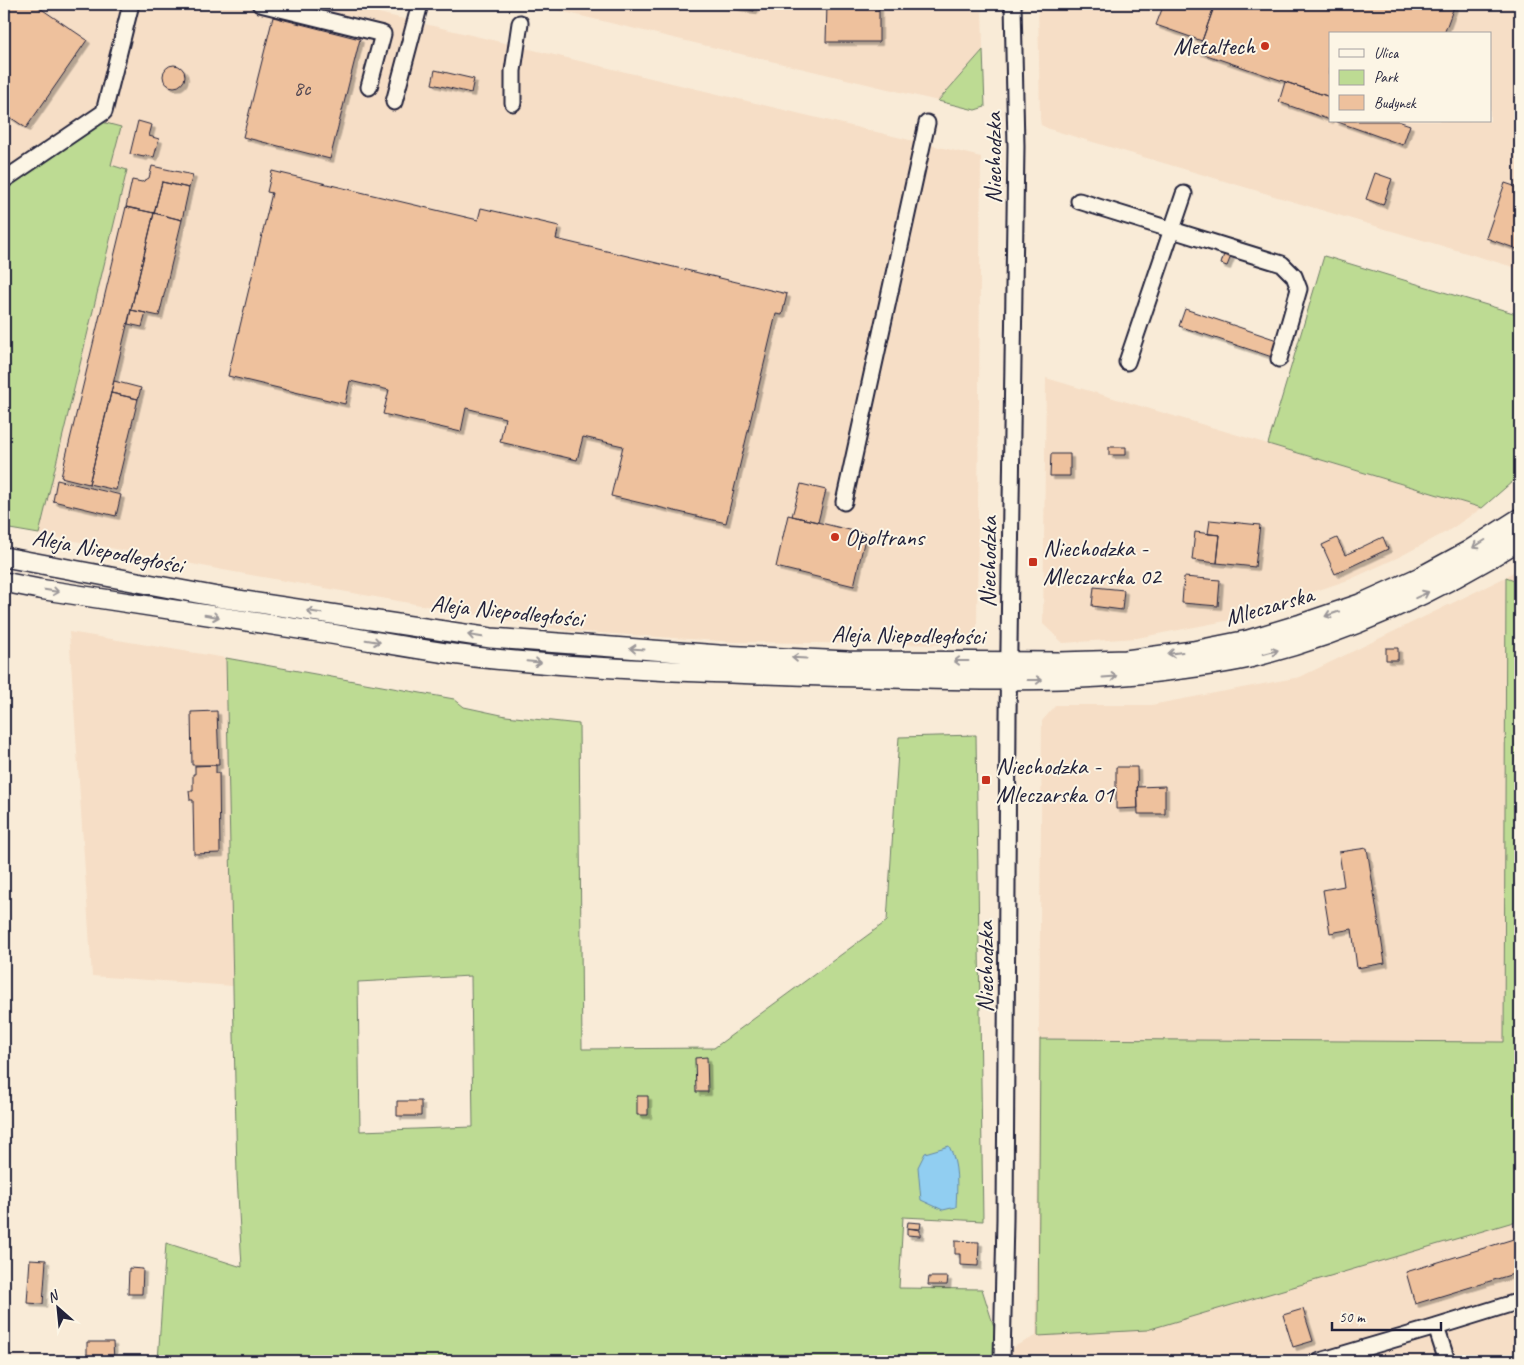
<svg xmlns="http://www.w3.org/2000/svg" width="1524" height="1365" viewBox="0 0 1524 1365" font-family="Caveat,sans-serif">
<defs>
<filter id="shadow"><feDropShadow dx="3.5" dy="3.5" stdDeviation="0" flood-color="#0004"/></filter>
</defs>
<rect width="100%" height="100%" fill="#f9ebd7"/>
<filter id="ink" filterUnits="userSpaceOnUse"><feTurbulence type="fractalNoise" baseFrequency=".02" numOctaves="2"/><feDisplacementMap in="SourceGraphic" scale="10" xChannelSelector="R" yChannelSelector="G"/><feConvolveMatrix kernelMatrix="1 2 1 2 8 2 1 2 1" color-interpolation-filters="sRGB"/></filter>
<g filter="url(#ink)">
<path fill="#f6dec6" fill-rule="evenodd" d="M 4,4 L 341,4 L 981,157 L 977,629 L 956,645 L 734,642 L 569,631 L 223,570 L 39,534 L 127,170 L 111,165 L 98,122 L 4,189 Z
M 531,4 L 982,4 L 983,50 L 938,101 Z
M 1038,4 L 1520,4 L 1520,269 L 1049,129 L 1041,125 L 1040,118 ZM 1330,34 L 1490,34 L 1490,121 L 1330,121 Z
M 1046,378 L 1268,444 L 1482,508 L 1448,531 L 1401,556 L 1351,579 L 1231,620 L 1137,638 L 1063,643 L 1043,624 Z
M 1520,567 L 1520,1361 L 984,1361 L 1036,1336 L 1042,721 L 1056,705 L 1151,705 L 1300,677 L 1506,577 Z
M 69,632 L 226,658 L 233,986 L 92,976 Z"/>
<path fill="#bddb93" stroke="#707e67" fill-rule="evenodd" d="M 983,50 L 985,107 L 975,110 L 938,101 Z
M 98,121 L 121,127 L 111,165 L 127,170 L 39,534 L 4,528 L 4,189 Z
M 1324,256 L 1520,315 L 1520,475 L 1482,508 L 1268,444 Z
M 1506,577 L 1520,582 L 1520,1220 L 1147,1330 L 1038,1336 L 1040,1039 L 1504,1042 Z
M 226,658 L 454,699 L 464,707 L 506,716 L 579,724 L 582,1049 L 714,1048 L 887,921 L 899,737 L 976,735 L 983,1221 L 903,1217 L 899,1288 L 982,1289 L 1002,1352 L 984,1361 L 158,1361 L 166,1243 L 242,1267 L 237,1176 ZM 471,976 L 473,1127 L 360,1131 L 358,982 Z"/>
<path fill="#91cef1" stroke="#6589a8" d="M 949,1146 C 959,1165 957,1186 956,1207 L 943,1210 L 921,1200 L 918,1167 L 925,1153 Z"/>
<path fill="#eec19d" stroke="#22223b" filter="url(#shadow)" d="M 4,4 L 34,4 L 87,40 L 26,128 L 4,113 Z
M 724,4 L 755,4 L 754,11 Z
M 827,4 L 879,4 L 879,42 L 826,42 Z
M 1164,4 L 1215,4 L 1202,41 L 1156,25 Z
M 1215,4 L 1455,4 L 1444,34 L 1330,34 L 1330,97 L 1198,52 Z
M 273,17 L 360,39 L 330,159 L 243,137 Z
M163 76a11 11 0 1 1 22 0a11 11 0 1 1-22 0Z
M 435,70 L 474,79 L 471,93 L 432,84 Z
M 1285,82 L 1330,97 L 1330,120 L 1279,102 Z
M 138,121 L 152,125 L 149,136 L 159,139 L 154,157 L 145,155 L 144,157 L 130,154 Z
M 1335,121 L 1398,121 L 1410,125 L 1403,145 Z
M 152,166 L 193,175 L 189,188 L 162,182 L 154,213 L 126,207 L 132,180 L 142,182 L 149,178 Z
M 272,171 L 478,220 L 481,208 L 559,226 L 556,239 L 787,294 L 782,315 L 776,314 L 726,523 L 611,496 L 623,446 L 583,437 L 577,460 L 500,442 L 505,418 L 466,408 L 461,432 L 383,414 L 389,390 L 350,381 L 345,404 L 228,376 L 272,193 L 267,192 Z
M 1375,173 L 1392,179 L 1383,205 L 1366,199 Z
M 162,182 L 189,188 L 182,220 L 154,213 Z
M 1505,183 L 1520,188 L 1520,250 L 1486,238 Z
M 126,207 L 154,213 L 89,484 L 61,477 Z
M 154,213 L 182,220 L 159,316 L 131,310 Z
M 1224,254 L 1231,256 L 1227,266 L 1221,264 Z
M 1185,309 L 1280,341 L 1275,358 L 1179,326 Z
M 131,310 L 146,313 L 142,327 L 128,324 Z
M 114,381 L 141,388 L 138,399 L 111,393 Z
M 111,393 L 138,399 L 116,490 L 89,484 Z
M 1109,447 L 1126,447 L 1126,455 L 1109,455 Z
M 1051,454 L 1070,454 L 1070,476 L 1050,476 Z
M 57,480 L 121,495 L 116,516 L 53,501 Z
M 801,484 L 826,490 L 818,522 L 792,516 Z
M 788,515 L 866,534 L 854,586 L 776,567 Z
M 1210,520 L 1260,525 L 1255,567 L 1217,563 L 1220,535 L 1208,534 Z
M 1195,532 L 1220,535 L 1217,563 L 1192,560 Z
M 1383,537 L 1388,549 L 1335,574 L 1322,545 L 1337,538 L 1345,555 Z
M 1184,577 L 1220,580 L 1218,606 L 1182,603 Z
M 1094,587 L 1124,590 L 1122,610 L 1092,606 Z
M 1386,648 L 1398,648 L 1398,660 L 1386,660 Z
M 217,711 L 219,765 L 192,765 L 191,712 Z
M 216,765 L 216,773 L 219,773 L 220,853 L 194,854 L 193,800 L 190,800 L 189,791 L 193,791 L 193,774 L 195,774 L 195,766 Z
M 1116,767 L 1137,767 L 1138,808 L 1116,809 Z
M 1165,786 L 1165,814 L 1138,814 L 1137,787 Z
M 1367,848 L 1385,963 L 1357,968 L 1352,929 L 1330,933 L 1323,890 L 1344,886 L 1339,852 Z
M 707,1057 L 708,1092 L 696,1092 L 695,1058 Z
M 637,1096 L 648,1096 L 648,1115 L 637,1115 Z
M 397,1101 L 421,1101 L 421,1116 L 397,1116 Z
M 908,1222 L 921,1223 L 920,1229 L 907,1228 Z
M 907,1228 L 920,1230 L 920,1236 L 907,1235 Z
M 1520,1237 L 1520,1272 L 1415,1304 L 1406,1272 Z
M 955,1241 L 979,1242 L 978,1266 L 960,1265 L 960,1254 L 955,1254 Z
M 30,1259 L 46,1260 L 43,1304 L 27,1303 Z
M 129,1268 L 143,1269 L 142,1294 L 128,1294 Z
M 929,1277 L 948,1277 L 947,1285 L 928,1285 Z
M 1303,1309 L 1313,1341 L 1293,1347 L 1283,1315 Z
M 87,1342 L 113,1342 L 114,1361 L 87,1361 Z"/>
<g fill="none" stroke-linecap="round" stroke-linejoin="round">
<g stroke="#22223b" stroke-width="19">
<path id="minor" d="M 260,4 L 383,34 L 369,87
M 394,102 L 420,4
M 513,103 L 513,71 L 520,23
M 4,180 L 104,112 L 131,4
M 1079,201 L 1282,264 L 1294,276 L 1299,289 L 1279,359
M 1127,362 L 1184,194
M 844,502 L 927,123
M 1436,1327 L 1520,1301
M 1002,1361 L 1005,1219 L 1008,716 L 1016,146 L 1013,4
M 1320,1361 L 1436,1327 L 1447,1361"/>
</g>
<g stroke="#22223b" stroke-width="22">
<path id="major" d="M 4,557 L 218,597 L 491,638 L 719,655 L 848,661 L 1060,662 L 1126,660 L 1193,651 L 1248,640 L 1301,624 L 1360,604 L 1420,577 L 1468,551 L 1520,518
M 4,582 L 39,589 C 134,604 229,619 325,633 C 375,641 425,651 475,657 C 604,671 733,673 863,677 C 967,681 1071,683 1174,670 C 1202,666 1230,663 1257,656 C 1352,632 1437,592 1520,540"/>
</g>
<use href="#minor" stroke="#fcf5e5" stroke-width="15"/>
<use href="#major" stroke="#fcf5e5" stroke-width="19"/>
</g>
<defs><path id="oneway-shaft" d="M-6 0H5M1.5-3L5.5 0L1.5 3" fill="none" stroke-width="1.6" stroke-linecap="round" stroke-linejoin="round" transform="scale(1.25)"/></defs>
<g stroke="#9a9698">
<use href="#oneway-shaft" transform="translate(1479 544) rotate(148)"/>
<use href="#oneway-shaft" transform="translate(52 591) rotate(9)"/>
<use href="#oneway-shaft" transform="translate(1422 595) rotate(-25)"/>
<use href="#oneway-shaft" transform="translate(314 612) rotate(-171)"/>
<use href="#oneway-shaft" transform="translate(1332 614) rotate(161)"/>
<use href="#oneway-shaft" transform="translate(212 616) rotate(9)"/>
<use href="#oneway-shaft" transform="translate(475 636) rotate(-171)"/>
<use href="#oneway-shaft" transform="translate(373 641) rotate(9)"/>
<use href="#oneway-shaft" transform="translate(637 649) rotate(-176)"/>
<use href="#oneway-shaft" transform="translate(1271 652) rotate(-15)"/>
<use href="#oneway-shaft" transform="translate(1175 653) rotate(173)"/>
<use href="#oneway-shaft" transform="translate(799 658) rotate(-177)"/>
<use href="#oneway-shaft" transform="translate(961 661) rotate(-180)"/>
<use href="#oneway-shaft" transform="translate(534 662) rotate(5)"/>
<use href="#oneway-shaft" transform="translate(1110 677) rotate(-4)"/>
<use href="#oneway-shaft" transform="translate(1035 680)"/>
</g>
</g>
<g fill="#c8321e" stroke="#fcf5e5" stroke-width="2">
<circle cx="1265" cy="46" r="5"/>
<circle cx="835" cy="537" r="5"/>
<rect x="1028" y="557" width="10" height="10" rx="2.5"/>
<rect x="981" y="775" width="10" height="10" rx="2.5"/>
</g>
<g text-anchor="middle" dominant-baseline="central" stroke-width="4" stroke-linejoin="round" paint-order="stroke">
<g font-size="21" fill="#554a54">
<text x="302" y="88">8c</text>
</g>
<g font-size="24" fill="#22223b" stroke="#fcf5e5" text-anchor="start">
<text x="1255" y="46" text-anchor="end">Metaltech</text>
<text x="845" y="537">Opoltrans</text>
<text x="1043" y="548">Niechodzka -<tspan x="1043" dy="28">Mleczarska 02</tspan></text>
<text x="996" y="766">Niechodzka -<tspan x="996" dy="28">Mleczarska 01</tspan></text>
</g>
<g font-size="24" fill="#22223b" stroke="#fcf5e5">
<text transform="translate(993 158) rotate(-90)">Niechodzka</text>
<text transform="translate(108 551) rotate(11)">Aleja Niepodległości</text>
<text transform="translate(988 562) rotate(-89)">Niechodzka</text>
<text transform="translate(1269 606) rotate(-16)">Mleczarska</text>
<text transform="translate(507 611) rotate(6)">Aleja Niepodległości</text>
<text transform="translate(908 635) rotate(1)">Aleja Niepodległości</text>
<text transform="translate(985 967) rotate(-90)">Niechodzka</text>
</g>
</g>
<rect width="1524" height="1365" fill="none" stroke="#fcf5e5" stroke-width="20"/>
<rect x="10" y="10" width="1504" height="1345" fill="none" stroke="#22223b" stroke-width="2" filter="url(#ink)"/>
<rect x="1329" y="32" width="162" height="90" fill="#fcf5e5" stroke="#a5a1a1"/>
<rect x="1339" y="49" width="25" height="8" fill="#fcf5e5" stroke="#a5a1a1"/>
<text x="1374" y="58" font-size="15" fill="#22223b">Ulica</text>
<rect x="1339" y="70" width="25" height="15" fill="#bddb93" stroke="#a5a1a1"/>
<text x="1374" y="82" font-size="15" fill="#22223b">Park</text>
<rect x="1339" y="95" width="25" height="15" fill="#eec19d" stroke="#a5a1a1"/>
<text x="1374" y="108" font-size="15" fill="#22223b">Budynek</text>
<g transform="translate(58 1308) rotate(333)" stroke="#fcf5e5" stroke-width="4" paint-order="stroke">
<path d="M0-4L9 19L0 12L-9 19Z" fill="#22223b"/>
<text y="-8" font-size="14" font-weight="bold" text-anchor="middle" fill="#22223b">N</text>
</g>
<path d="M1332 1322v8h109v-8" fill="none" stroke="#22223b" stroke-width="2.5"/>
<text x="1339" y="1322" font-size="15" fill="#22223b" stroke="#fcf5e5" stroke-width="4" paint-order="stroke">50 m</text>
</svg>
